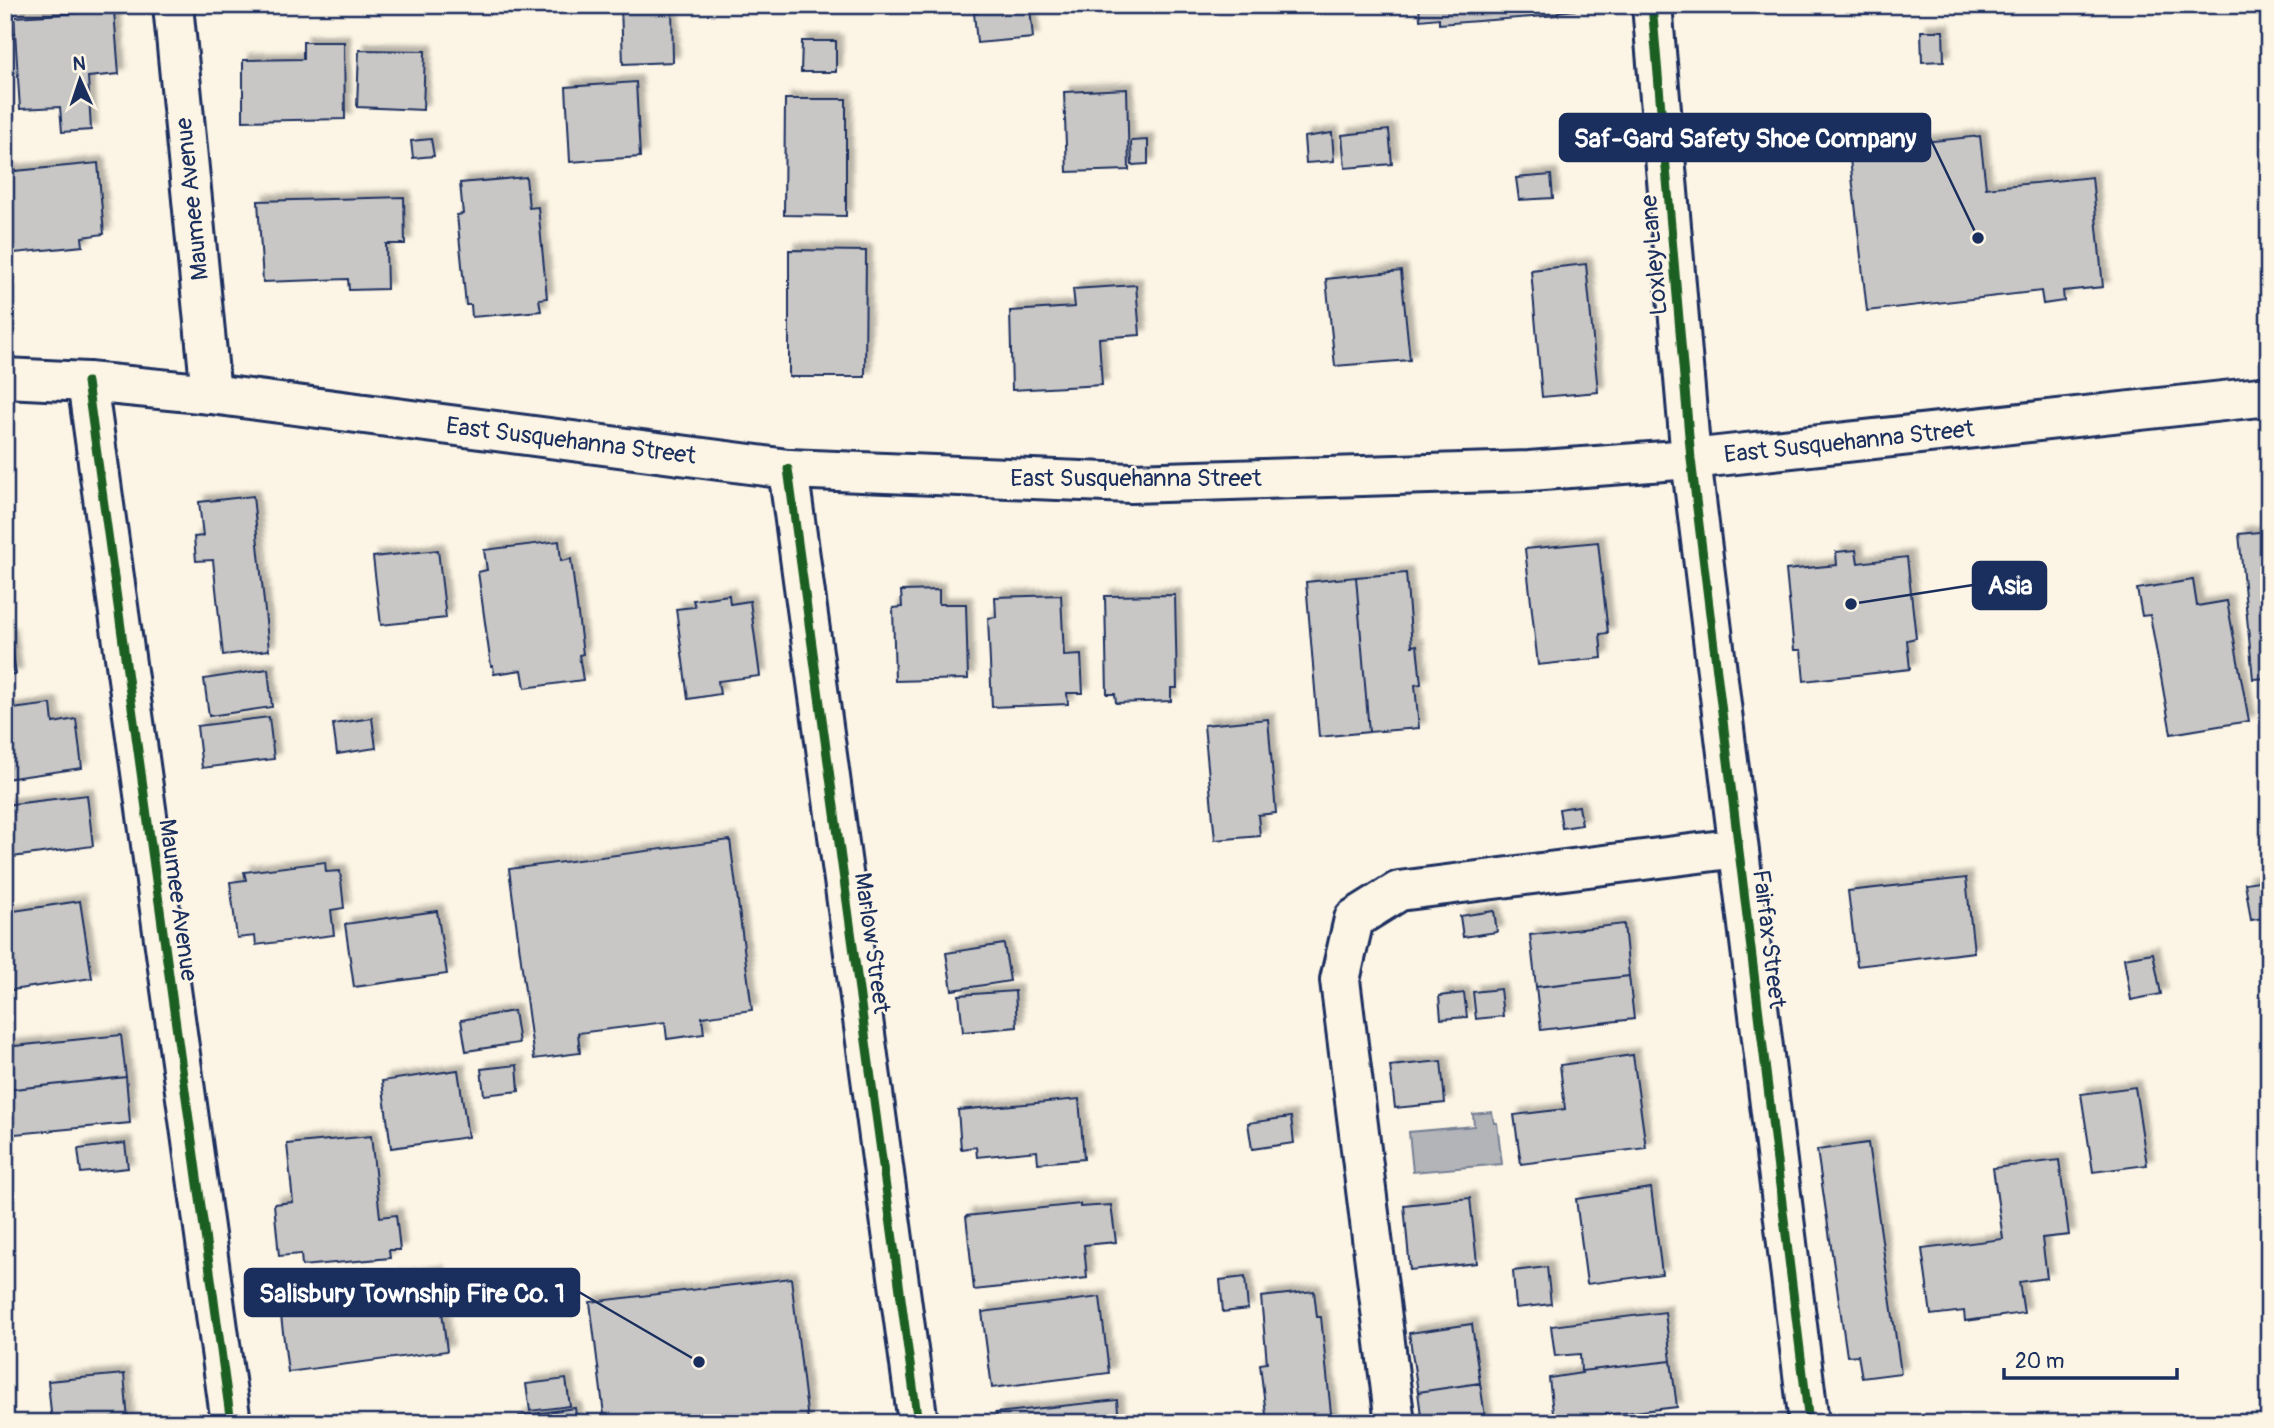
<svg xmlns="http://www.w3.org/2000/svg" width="2274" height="1428" viewBox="0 0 2274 1428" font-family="Pangolin,sans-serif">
<defs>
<filter id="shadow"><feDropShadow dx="6" dy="-6" stdDeviation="2" flood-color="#0004"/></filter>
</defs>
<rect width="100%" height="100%" fill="#fcf5e5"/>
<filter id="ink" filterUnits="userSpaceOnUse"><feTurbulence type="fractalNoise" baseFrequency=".0143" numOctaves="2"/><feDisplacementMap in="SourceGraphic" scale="14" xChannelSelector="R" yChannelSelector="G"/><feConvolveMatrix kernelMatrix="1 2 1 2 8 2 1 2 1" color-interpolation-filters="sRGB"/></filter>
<g filter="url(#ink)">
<path fill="#b2b4b8" stroke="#767f94" stroke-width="2" d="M 1492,1112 L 1494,1123 L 1497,1123 L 1502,1164 L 1413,1172 L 1409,1132 L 1474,1126 L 1473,1114 Z"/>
<path fill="#c8c7c6" stroke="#1b2f5e" stroke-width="2" filter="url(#shadow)" d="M 621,5 L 672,5 L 673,62 L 623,64 Z
M 976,5 L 1025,5 L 1025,9 L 1030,8 L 1033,38 L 977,43 L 974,13 L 977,13 Z
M 1419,5 L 1575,5 L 1575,10 L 1558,12 L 1558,15 L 1439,24 L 1439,18 L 1420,20 Z
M 114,11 L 119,74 L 88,77 L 91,130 L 62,132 L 60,107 L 20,109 L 14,17 Z
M 1921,31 L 1943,31 L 1944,61 L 1922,62 Z
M 802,41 L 836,41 L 836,72 L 801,72 Z
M 303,42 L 344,42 L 345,119 L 243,121 L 243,60 L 303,59 Z
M 359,50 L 425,51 L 423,110 L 357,107 Z
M 636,82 L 640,157 L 570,162 L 566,87 Z
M 1127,89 L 1129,170 L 1067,172 L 1064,92 Z
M 785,99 L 846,99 L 846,216 L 784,215 Z
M 1389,130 L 1392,164 L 1345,168 L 1342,135 Z
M 1332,133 L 1334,161 L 1306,163 L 1304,137 Z
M 1980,136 L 1986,188 L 2092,177 L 2103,287 L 2063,291 L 2064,301 L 2043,304 L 2041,291 L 1867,311 L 1849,150 Z
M 431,139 L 434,156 L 413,158 L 411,141 Z
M 1148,140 L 1148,164 L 1132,165 L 1131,141 Z
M 98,163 L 104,234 L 82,237 L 83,246 L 5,254 L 5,172 Z
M 1551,175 L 1553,198 L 1519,200 L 1516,178 Z
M 526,177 L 529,208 L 538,207 L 547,298 L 539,299 L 541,311 L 472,317 L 471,305 L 466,305 L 457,215 L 463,214 L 460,183 Z
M 404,197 L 405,244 L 386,244 L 387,289 L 349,290 L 348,279 L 263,282 L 258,201 Z
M 789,250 L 866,251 L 865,377 L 789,377 Z
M 1586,264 L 1598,392 L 1542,397 L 1531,270 Z
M 1401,271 L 1410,360 L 1335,366 L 1326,279 Z
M 1136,285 L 1140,335 L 1099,338 L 1102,385 L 1012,390 L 1010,311 L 1075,307 L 1073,289 Z
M 253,496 L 269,650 L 223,655 L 213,560 L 196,561 L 194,537 L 203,536 L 199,502 Z
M 2269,531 L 2269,678 L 2253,679 L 2239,534 Z
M 559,541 L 561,561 L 571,559 L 583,654 L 579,655 L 583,680 L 525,688 L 522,670 L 494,674 L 493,666 L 491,666 L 478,572 L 487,570 L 484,550 Z
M 1598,542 L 1608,633 L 1600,634 L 1602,658 L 1538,665 L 1525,549 Z
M 438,550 L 446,618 L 381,625 L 373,557 Z
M 1856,550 L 1858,563 L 1907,557 L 1916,638 L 1907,640 L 1910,669 L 1804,681 L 1801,650 L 1794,650 L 1786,570 L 1837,565 L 1836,552 Z
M 1406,573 L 1412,646 L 1417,645 L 1421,684 L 1415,685 L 1419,728 L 1369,732 L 1356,577 Z
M 1356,577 L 1369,732 L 1319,737 L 1306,582 Z
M 2193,580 L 2197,606 L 2227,601 L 2249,721 L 2171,734 L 2150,615 L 2142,616 L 2137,589 Z
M 939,590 L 939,604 L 966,604 L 968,679 L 895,681 L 893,608 L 902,607 L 901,591 Z
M 729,595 L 730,604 L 750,601 L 760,676 L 718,681 L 720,694 L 688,699 L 676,609 L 695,607 L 693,600 Z
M 1061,595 L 1064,656 L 1081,655 L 1083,693 L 1067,693 L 1068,704 L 992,707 L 988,618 L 996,617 L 995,597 Z
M 1175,595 L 1177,688 L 1171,688 L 1171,701 L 1116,703 L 1115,694 L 1107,694 L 1105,596 Z
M 5,634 L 10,634 L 16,674 L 5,675 Z
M 268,669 L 272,707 L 209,716 L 204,679 Z
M 51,704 L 53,723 L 76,719 L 82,768 L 5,779 L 5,710 Z
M 269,717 L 274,759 L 202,768 L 197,726 Z
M 372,718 L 376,748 L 337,754 L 333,724 Z
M 1268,719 L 1276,813 L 1258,815 L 1260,836 L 1215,840 L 1204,725 Z
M 87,795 L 93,846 L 5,858 L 5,805 Z
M 1579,806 L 1582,825 L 1562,828 L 1559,809 Z
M 730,840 L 752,1010 L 702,1017 L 704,1034 L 667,1039 L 665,1022 L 578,1033 L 580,1053 L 534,1059 L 509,869 Z
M 325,862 L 326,872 L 340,871 L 344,908 L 331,910 L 334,935 L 256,945 L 255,936 L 237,938 L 230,882 L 246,880 L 244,872 Z
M 2269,872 L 2269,942 L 2268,942 L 2264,918 L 2251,920 L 2245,883 L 2259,881 L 2258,874 Z
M 1966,878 L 1974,952 L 1857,966 L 1848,891 Z
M 80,901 L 92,978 L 5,991 L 5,945 L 13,944 L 7,912 Z
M 437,911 L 447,974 L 354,987 L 345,924 Z
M 1494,911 L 1497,932 L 1463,937 L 1460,916 Z
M 1624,924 L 1629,976 L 1536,987 L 1530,935 Z
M 1004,944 L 1010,981 L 952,990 L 946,953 Z
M 2153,953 L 2161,994 L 2131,1000 L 2124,958 Z
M 1629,976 L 1634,1019 L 1541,1030 L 1536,987 Z
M 1500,989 L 1503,1016 L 1476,1019 L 1473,992 Z
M 1015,991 L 1017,1027 L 963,1032 L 959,995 Z
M 1464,993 L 1467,1017 L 1441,1019 L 1439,996 Z
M 514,1011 L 519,1043 L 466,1051 L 461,1020 Z
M 121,1035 L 126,1077 L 5,1090 L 5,1047 Z
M 1633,1055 L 1646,1148 L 1521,1164 L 1514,1115 L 1565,1109 L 1560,1065 Z
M 1441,1061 L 1445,1103 L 1395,1108 L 1390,1066 Z
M 517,1065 L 519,1091 L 484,1095 L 481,1069 Z
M 458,1070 L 468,1137 L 391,1148 L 382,1081 Z
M 126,1077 L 130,1123 L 5,1135 L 5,1090 Z
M 2135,1087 L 2147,1165 L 2093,1172 L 2081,1094 Z
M 1079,1099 L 1084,1159 L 1038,1163 L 1037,1151 L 977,1157 L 976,1147 L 961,1149 L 958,1110 Z
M 1291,1117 L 1294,1143 L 1252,1149 L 1248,1123 Z
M 371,1136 L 380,1217 L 396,1215 L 400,1250 L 389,1250 L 390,1258 L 302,1266 L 301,1254 L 279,1256 L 274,1204 L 293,1202 L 287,1144 Z
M 125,1143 L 128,1168 L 81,1173 L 78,1149 Z
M 1868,1143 L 1901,1373 L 1862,1378 L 1858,1355 L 1847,1356 L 1817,1150 Z
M 2059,1160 L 2069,1235 L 2042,1238 L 2047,1278 L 2019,1282 L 2024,1313 L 1965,1321 L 1964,1311 L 1931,1315 L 1922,1249 L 2003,1239 L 1993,1168 Z
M 1651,1188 L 1662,1274 L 1587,1284 L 1576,1199 Z
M 1470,1198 L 1477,1263 L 1410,1270 L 1404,1205 Z
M 1080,1204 L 1080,1207 L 1111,1205 L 1116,1242 L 1084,1245 L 1087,1278 L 974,1290 L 966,1216 Z
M 1547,1267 L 1551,1304 L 1516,1308 L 1513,1271 Z
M 437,1272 L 447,1351 L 288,1372 L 278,1292 Z
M 1245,1277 L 1248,1309 L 1223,1312 L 1220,1280 Z
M 791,1278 L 808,1421 L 605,1423 L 590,1302 Z
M 1314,1291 L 1317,1317 L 1321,1317 L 1332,1423 L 1267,1423 L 1260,1364 L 1267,1363 L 1261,1297 Z
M 1100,1297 L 1109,1373 L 992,1388 L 982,1312 Z
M 1665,1312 L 1671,1361 L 1581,1371 L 1580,1354 L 1555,1356 L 1551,1326 Z
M 1472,1324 L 1480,1383 L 1418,1392 L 1409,1333 Z
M 1671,1361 L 1677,1407 L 1554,1421 L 1549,1378 L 1582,1373 L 1581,1371 Z
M 124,1374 L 128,1421 L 136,1421 L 136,1423 L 52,1423 L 48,1381 Z
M 566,1379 L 570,1406 L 530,1411 L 526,1384 Z
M 1480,1383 L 1486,1423 L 1422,1423 L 1418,1392 Z
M 1117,1400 L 1119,1423 L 997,1423 L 996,1413 Z
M 575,1408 L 577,1423 L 520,1423 L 519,1416 Z"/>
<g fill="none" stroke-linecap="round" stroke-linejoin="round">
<g stroke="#1b2f5e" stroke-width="44">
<path id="minor" d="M 173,5 L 211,394
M 1652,5 L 1691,459 L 1809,1423
M 87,382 L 231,1423
M 788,469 L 918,1423
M 1395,1423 L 1340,980 L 1354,919 L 1399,891 L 1738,848"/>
</g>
<g stroke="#1b2f5e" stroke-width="44">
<path id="major" d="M 5,378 L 87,382 L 211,394 L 788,469 L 1131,483 L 1529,471 L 1691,459 L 2269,396"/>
</g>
<use href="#minor" stroke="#fcf5e5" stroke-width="38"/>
<use href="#major" stroke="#fcf5e5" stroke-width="38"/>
<g stroke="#fcf5e5" stroke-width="13">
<path id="cycleway" d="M 1652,5 L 1691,459 L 1809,1423
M 87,382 L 231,1423
M 788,469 L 918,1423"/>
</g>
<use href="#cycleway" stroke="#1b5e20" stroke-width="9"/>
</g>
</g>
<g text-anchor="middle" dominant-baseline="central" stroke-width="5" stroke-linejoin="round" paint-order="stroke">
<g font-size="24" fill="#1b2f5e" stroke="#fcf5e5">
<text transform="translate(192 199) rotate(-96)">Maumee Avenue</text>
<text transform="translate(1654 255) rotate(-95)">Loxley Lane</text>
<text transform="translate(571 441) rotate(7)">East Susquehanna Street</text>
<text transform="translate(1849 442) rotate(-6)">East Susquehanna Street</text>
<text x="1136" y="478">East Susquehanna Street</text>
<text transform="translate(178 900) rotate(82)">Maumee Avenue</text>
<text transform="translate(1769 939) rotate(83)">Fairfax Street</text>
<text transform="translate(872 943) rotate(82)">Marlow Street</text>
</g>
</g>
<path fill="none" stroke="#1b2f5e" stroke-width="2.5" d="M1978 238L1930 138M1851 604L1973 585M699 1362L579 1292"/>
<g fill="#1b2f5e" stroke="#fcf5e5" stroke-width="2.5">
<circle cx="1978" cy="238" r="7"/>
<circle cx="1851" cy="604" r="7"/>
<circle cx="699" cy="1362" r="7"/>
</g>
<g fill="#1b2f5e" stroke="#1b2f5e" stroke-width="2.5">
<rect x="1560" y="114" width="370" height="47" rx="7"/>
<rect x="1973" y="562" width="73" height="47" rx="7"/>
<rect x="245" y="1269" width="334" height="47" rx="7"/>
</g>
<g font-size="26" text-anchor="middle" font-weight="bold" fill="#fff">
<text x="1745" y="147">Saf-Gard Safety Shoe Company</text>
<text x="2010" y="594">Asia</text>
<text x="412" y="1302">Salisbury Township Fire Co. 1</text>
</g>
<rect width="2274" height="1428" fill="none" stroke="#fcf5e5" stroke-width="28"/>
<rect x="14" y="14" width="2246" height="1400" fill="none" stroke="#1b2f5e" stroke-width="2.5" filter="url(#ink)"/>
<g transform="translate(80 80) rotate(357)" stroke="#fcf5e5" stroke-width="5" paint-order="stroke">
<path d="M0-5L12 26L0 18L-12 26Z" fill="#1b2f5e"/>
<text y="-10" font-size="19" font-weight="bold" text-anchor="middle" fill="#1b2f5e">N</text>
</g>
<path d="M2004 1368v10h173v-10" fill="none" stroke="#1b2f5e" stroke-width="3.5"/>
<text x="2015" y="1368" font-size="21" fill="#1b2f5e" stroke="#fcf5e5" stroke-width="5" paint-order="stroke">20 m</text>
</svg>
